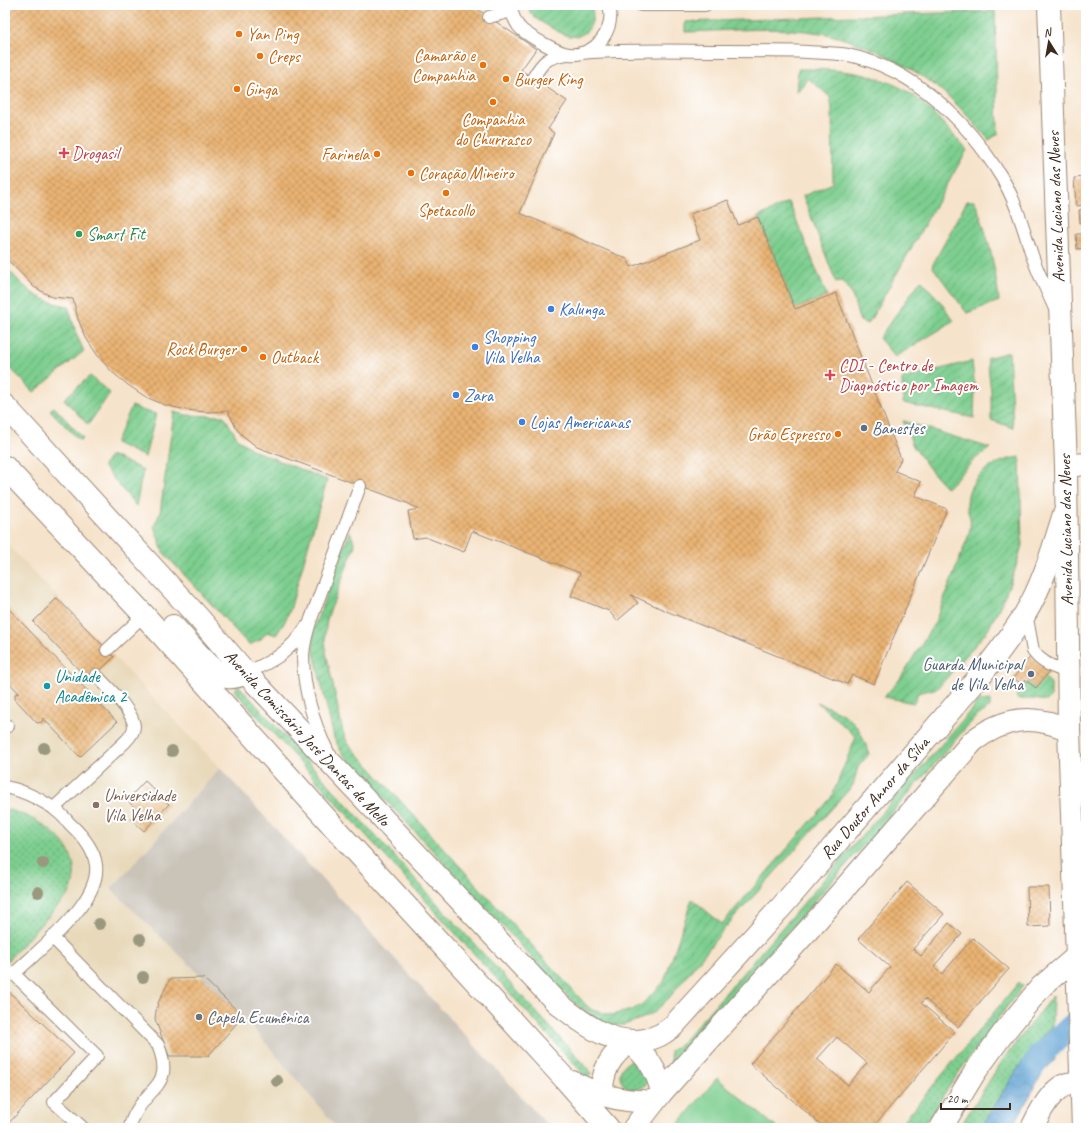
<svg xmlns="http://www.w3.org/2000/svg" width="1091" height="1133" viewBox="0 0 1091 1133" font-family="Caveat,sans-serif">
<defs>
<pattern id="grass-dots" width="8" height="8" patternUnits="userSpaceOnUse"><rect width="8" height="8" fill="#7dce8f"/><path d="M2 2h.1M6 6h.1" fill="none" stroke="#68a774" stroke-width="1.8" stroke-linecap="round"/></pattern>
<pattern id="garden-furrows" width="10" height="10" patternUnits="userSpaceOnUse"><rect width="10" height="10" fill="#7dce8f"/><path d="M-1 1l2-2M0 10L10 0M9 11l2-2" fill="none" stroke="#68a774"/></pattern>
<pattern id="water-waves" width="16" height="10" patternUnits="userSpaceOnUse"><rect width="16" height="10" fill="#5ea1d2"/><path d="M0 5q4-4 8 0t8 0" fill="none" stroke="#4f83aa"/></pattern>
<pattern id="building-cross-hatch" width="8" height="8" patternUnits="userSpaceOnUse"><rect width="8" height="8" fill="#eab473"/><path d="M0 0l8 8M0 8l8-8" fill="none" stroke="#bf935e"/></pattern>
</defs>
<rect width="100%" height="100%" fill="#fff"/>
<filter id="ink" filterUnits="userSpaceOnUse"><feTurbulence type="fractalNoise" baseFrequency=".025" numOctaves="2"/><feDisplacementMap in="SourceGraphic" scale="8" xChannelSelector="R" yChannelSelector="G"/><feConvolveMatrix kernelMatrix="1 2 1 2 8 2 1 2 1" color-interpolation-filters="sRGB"/></filter>
<filter id="wash" filterUnits="userSpaceOnUse"><feTurbulence type="fractalNoise" baseFrequency=".012" numOctaves="4" result="noise"/><feDisplacementMap in="SourceGraphic" scale="16" xChannelSelector="R" yChannelSelector="G"/><feGaussianBlur stdDeviation="0.9" result="paint"/><feColorMatrix in="noise" values="0 0 0 0 0 0 0 0 0 0 0 0 0 0 0 0 0 1.4 0 .05"/><feComposite in="paint" operator="in"/></filter>
<g filter="url(#wash)">
<rect width="100%" height="100%" fill="#f6e3cb"/>
<path fill="#e8d9ba" d="M 5,542 L 220,768 L 111,889 L 243,1016 L 337,1128 L 5,1128 Z"/>
<path fill="#c9c3b8" d="M 220,768 L 550,1128 L 337,1128 L 243,1016 L 111,889 Z"/>
<path fill="url(#grass-dots)" stroke="#5c7c56" d="M 5,809 C 43,818 90,850 69,894 L 5,963 Z
M 1019,982 L 1023,986 C 987,1032 953,1078 923,1128 L 898,1128 Z
M 1053,995 L 1052,1026 C 1023,1055 1003,1093 981,1128 L 959,1128 L 1004,1058 Z"/>
<path fill="url(#garden-furrows)" stroke="#5c7c56" d="M 528,5 L 591,5 C 597,21 588,39 569,36 C 563,35 538,21 533,16 C 530,13 529,9 528,5 Z
M 995,11 L 998,134 L 989,140 C 976,126 964,111 950,98 C 919,69 864,41 821,33 C 779,26 728,31 685,32 L 685,22 Z
M 798,69 C 840,69 883,72 918,99 C 936,114 951,133 967,150 L 868,324 L 860,321 C 854,307 855,292 842,281 L 836,282 L 803,196 L 833,183 L 832,108 L 830,97 L 808,78 L 796,93 Z
M 967,201 L 975,201 C 988,236 995,264 999,301 L 967,313 L 932,266 Z
M 789,202 L 827,296 L 795,309 L 758,217 Z
M 5,266 C 27,290 35,300 68,306 L 77,336 L 84,351 L 34,392 L 5,363 Z
M 921,280 L 939,300 L 954,321 L 895,357 L 879,338 Z
M 1009,352 L 1013,428 L 991,420 L 991,391 L 987,358 Z
M 972,361 L 975,389 L 974,418 L 903,403 L 902,379 Z
M 90,376 L 110,393 L 88,425 L 64,399 Z
M 132,406 L 144,411 L 156,414 L 145,457 L 115,443 Z
M 54,407 L 83,438 L 80,441 L 50,410 Z
M 174,412 L 186,415 L 224,416 L 236,436 L 240,441 L 255,451 L 327,480 L 290,610 L 284,623 L 276,635 L 267,632 L 260,640 L 249,645 L 163,552 L 154,526 L 160,513 Z
M 903,421 L 904,421 L 990,448 L 975,459 L 947,488 L 932,472 L 913,446 Z
M 111,455 L 143,470 L 136,506 L 103,466 Z
M 1020,457 L 1022,545 L 1015,570 L 1004,598 L 988,630 L 938,688 L 918,693 L 914,703 L 884,697 L 900,679 L 935,622 L 968,537 C 970,530 971,524 970,518 C 969,514 967,510 967,506 C 966,477 994,460 1020,457 Z
M 350,531 L 355,545 L 327,619 L 325,635 L 326,652 L 343,732 L 347,742 L 586,1005 L 592,1010 L 611,1015 L 632,1010 L 641,1005 L 664,982 L 692,899 L 722,924 L 831,798 L 856,737 L 817,702 C 849,716 858,719 869,754 L 858,767 L 853,785 L 725,928 L 669,998 L 655,1012 L 641,1019 L 624,1025 L 608,1025 L 575,1004 L 342,753 L 334,738 L 313,649 L 313,633 L 316,622 Z
M 1044,677 L 1051,683 L 1051,697 L 1047,701 L 1032,699 L 1017,699 L 1016,686 L 1021,689 L 1028,682 L 1036,688 Z
M 239,686 L 592,1073 L 587,1078 L 234,690 Z
M 990,700 L 990,707 L 975,718 L 964,730 L 671,1066 L 670,1051 L 681,1044 L 979,701 Z
M 633,1060 L 639,1060 L 649,1081 C 630,1106 604,1071 633,1060 Z"/>
<path fill="#7dce8f" stroke="#5c7c56" d="M 717,1078 L 777,1128 L 675,1128 Z"/>
<path fill="url(#water-waves)" stroke="#4c6678" d="M 1052,1026 L 1055,1060 L 1043,1072 L 1012,1128 L 981,1128 C 1003,1093 1023,1055 1052,1026 Z"/>
<g fill="none" stroke-linecap="round" stroke-linejoin="round">
<path stroke="#5ea1d2" stroke-width="24" d="M 1033,1067 L 1040,1055 L 1076,1022 L 1086,1009"/>
</g>
<g id="blocks">
<path fill="url(#building-cross-hatch)" fill-rule="evenodd" d="M 5,5 L 471,5 L 536,49 L 521,70 L 567,101 L 548,129 L 554,133 L 520,213 L 627,259 L 631,267 L 700,240 L 690,214 L 728,200 L 738,225 L 758,217 L 795,309 L 836,293 L 901,459 L 895,471 L 921,482 L 915,496 L 947,509 L 874,684 L 852,675 L 847,684 L 671,613 L 631,595 L 638,603 L 617,621 L 609,611 L 571,596 L 580,573 L 472,531 L 464,552 L 425,537 L 413,539 L 408,511 L 419,509 L 407,503 L 257,447 L 242,435 L 236,428 L 228,411 L 207,412 L 186,410 L 165,405 L 146,397 L 128,385 L 112,372 L 98,356 L 86,338 L 78,319 L 73,299 L 52,297 L 34,287 L 5,257 Z
M 1086,177 L 1086,205 L 1076,206 L 1074,178 Z
M 1086,209 L 1086,222 L 1080,223 L 1079,210 Z
M 1076,234 L 1086,234 L 1086,248 L 1077,249 Z
M 57,598 L 114,657 L 90,681 L 33,622 Z
M 5,605 L 117,722 L 80,757 L 43,718 L 42,722 L 37,723 L 15,699 L 15,694 L 19,693 L 5,678 Z
M 1031,656 L 1050,671 L 1036,688 L 1025,680 L 1022,684 L 1013,678 Z
M 145,781 L 169,804 L 144,831 L 131,819 L 138,811 L 127,800 Z
M 907,882 L 944,914 L 913,949 L 921,956 L 949,923 L 962,934 L 934,966 L 942,974 L 973,938 L 1009,969 L 958,1027 L 925,999 L 921,1003 L 955,1032 L 872,1128 L 825,1128 L 750,1064 L 836,964 L 869,992 L 890,967 L 858,939 ZM 837,1037 L 867,1063 L 848,1085 L 817,1059 Z
M 1027,887 L 1049,887 L 1050,926 L 1028,927 Z
M 203,978 L 243,1016 L 208,1056 L 169,1056 L 155,1019 L 156,1011 L 158,1003 L 170,979 Z
M 5,988 L 74,1053 L 5,1127 Z"/>
</g>
</g>
<g filter="url(#ink)">
<use href="#blocks" fill-opacity="0" stroke="#988674" stroke-width="1"/>
<g fill="none" stroke-linecap="round" stroke-linejoin="round">
<g stroke="#988674" stroke-width="14">
<path id="lane" d="M 510,5 C 512,14 515,24 522,30 C 531,37 558,53 569,54 C 595,57 616,30 609,5
M 641,5 L 705,5
M 489,17 L 512,11
M 581,53 C 629,49 678,51 726,51 C 753,51 781,51 808,52 C 821,53 835,53 848,55 C 915,69 968,122 1002,178 C 1017,203 1024,231 1033,258 C 1039,276 1048,292 1055,309
M 533,78 C 543,61 547,57 567,54
M 1026,613 L 1033,651 C 1042,664 1055,667 1068,673
M 107,650 L 144,615
M 246,673 C 273,661 289,653 306,627
M 5,726 L 8,726
M 327,750 C 313,723 303,687 303,655 C 304,643 307,631 311,619 L 360,486
M 5,787 C 21,790 38,798 52,807 C 59,812 65,818 70,824 C 82,835 94,849 96,865 C 101,902 38,950 14,974 L 97,1056 L 54,1102 L 83,1128
M 54,808 L 125,742 C 129,738 134,732 134,726 C 133,710 106,686 96,675
M 52,937 L 158,1045 C 175,1087 148,1085 134,1116 C 132,1120 130,1124 130,1128"/>
</g>
<g stroke="#988674" stroke-width="24">
<path id="street" d="M 1032,1128 C 1041,1109 1059,1072 1086,1086"/>
</g>
<g stroke="#988674" stroke-width="24">
<path id="secondary" d="M 5,406 L 198,617 L 246,673 L 556,1002 C 585,1025 621,1054 660,1035 C 664,1033 669,1029 673,1026 L 783,905 L 980,676 C 996,656 1012,635 1025,614 C 1044,583 1054,545 1065,511
M 1066,466 L 1086,464
M 5,467 L 144,615 L 342,836 L 565,1079 L 608,1128
M 173,626 C 185,638 212,674 227,677 C 234,678 240,676 246,673
M 630,1042 C 647,1056 657,1070 662,1092
M 572,1082 C 599,1096 625,1103 655,1101
M 601,1095 C 603,1070 609,1056 630,1042
M 634,1128 L 662,1092 L 810,928 L 973,741 C 1005,717 1033,714 1069,730
M 941,1128 L 975,1072 L 1004,1032 L 1041,987 L 1076,957"/>
</g>
<g stroke="#988674" stroke-width="24">
<path id="primary" d="M 1049,5 L 1066,466 L 1069,730 L 1083,1128"/>
</g>
<use href="#lane" stroke="#fff" stroke-width="12"/>
<use href="#street" stroke="#fff" stroke-width="22"/>
<use href="#secondary" stroke="#fff" stroke-width="22"/>
<use href="#primary" stroke="#fff" stroke-width="22"/>
</g>
<g fill="#9a987f">
<circle cx="44" cy="748" r="6"/>
<circle cx="172" cy="751" r="6"/>
<circle cx="43" cy="863" r="6"/>
<circle cx="38" cy="892" r="6"/>
<circle cx="99" cy="924" r="6"/>
<circle cx="140" cy="939" r="6"/>
<circle cx="143" cy="977" r="6"/>
<circle cx="277" cy="1081" r="6"/>
</g>
</g>
<g fill="#e8710a" stroke="#fff" stroke-width="1.5">
<circle cx="239" cy="34" r="4"/>
<circle cx="260" cy="56" r="4"/>
<circle cx="483" cy="65" r="4"/>
<circle cx="506" cy="79" r="4"/>
<circle cx="237" cy="89" r="4"/>
<circle cx="493" cy="102" r="4"/>
<circle cx="377" cy="154" r="4"/>
<circle cx="411" cy="173" r="4"/>
<circle cx="446" cy="193" r="4"/>
<circle cx="244" cy="349" r="4"/>
<circle cx="263" cy="357" r="4"/>
<circle cx="838" cy="434" r="4"/>
</g>
<g fill="#e0444e" stroke="#fff" stroke-width="1.5">
<path d="M62 147h4v4h4v4h-4v4h-4v-4h-4v-4h4z"/>
<path d="M828 369h4v4h4v4h-4v4h-4v-4h-4v-4h4z"/>
</g>
<circle fill="#2e9e5b" stroke="#fff" stroke-width="1.5" cx="79" cy="234" r="4"/>
<g fill="#3f7fe0" stroke="#fff" stroke-width="1.5">
<circle cx="551" cy="309" r="4"/>
<circle cx="475" cy="347" r="4"/>
<circle cx="456" cy="395" r="4"/>
<circle cx="522" cy="422" r="4"/>
</g>
<g fill="#5c6f8a" stroke="#fff" stroke-width="1.5">
<circle cx="864" cy="428" r="4"/>
<circle cx="1031" cy="674" r="4"/>
</g>
<circle fill="#0f9aa8" stroke="#fff" stroke-width="1.5" cx="47" cy="686" r="4"/>
<circle fill="#8d6e63" stroke="#fff" stroke-width="1.5" cx="96" cy="805" r="4"/>
<circle fill="#6b7280" stroke="#fff" stroke-width="1.5" cx="199" cy="1017" r="4"/>
<g text-anchor="middle" dominant-baseline="central" stroke-width="4" stroke-linejoin="round" paint-order="stroke">
<g font-size="17" fill="#c56008" stroke="#fff" text-anchor="start">
<text x="247" y="34">Yan Ping</text>
<text x="475" y="55" text-anchor="end">Camarão e<tspan x="475" dy="20">Companhia</tspan></text>
<text x="268" y="56">Creps</text>
<text x="514" y="79">Burger King</text>
<text x="245" y="89">Ginga</text>
<text x="493" y="119" text-anchor="middle">Companhia<tspan x="493" dy="20">do Churrasco</tspan></text>
<text x="369" y="154" text-anchor="end">Farinela</text>
<text x="419" y="173">Coração Mineiro</text>
<text x="446" y="210" text-anchor="middle">Spetacollo</text>
<text x="236" y="349" text-anchor="end">Rock Burger</text>
<text x="271" y="357">Outback</text>
<text x="830" y="434" text-anchor="end">Grão Espresso</text>
</g>
<g font-size="17" fill="#be3a42" stroke="#fff" text-anchor="start">
<text x="72" y="153">Drogasil</text>
<text x="839" y="365">CDI - Centro de<tspan x="839" dy="20">Diagnóstico por Imagem</tspan></text>
</g>
<g font-size="17" fill="#3b2a1e" stroke="#fff">
<text transform="translate(1056 207) rotate(-92)">Avenida Luciano das Neves</text>
<text transform="translate(1066 530) rotate(-91)">Avenida Luciano das Neves</text>
<text transform="translate(307 738) rotate(47)">Avenida Comissário José Dantas de Mello</text>
<text transform="translate(875 798) rotate(-49)">Rua Doutor Annor da Silva</text>
</g>
<g font-size="17" fill="#27864d" stroke="#fff" text-anchor="start">
<text x="87" y="234">Smart Fit</text>
</g>
<g font-size="17" fill="#366cbe" stroke="#fff" text-anchor="start">
<text x="559" y="309">Kalunga</text>
<text x="483" y="337">Shopping<tspan x="483" dy="20">Vila Velha</tspan></text>
<text x="464" y="395">Zara</text>
<text x="530" y="422">Lojas Americanas</text>
</g>
<g font-size="17" fill="#4e5e75" stroke="#fff" text-anchor="start">
<text x="872" y="428">Banestes</text>
<text x="1023" y="664" text-anchor="end">Guarda Municipal<tspan x="1023" dy="20">de Vila Velha</tspan></text>
</g>
<g font-size="17" fill="#0d838f" stroke="#fff" text-anchor="start">
<text x="55" y="676">Unidade<tspan x="55" dy="20">Acadêmica 2</tspan></text>
</g>
<g font-size="17" fill="#785e54" stroke="#fff" text-anchor="start">
<text x="104" y="795">Universidade<tspan x="104" dy="20">Vila Velha</tspan></text>
</g>
<g font-size="17" fill="#5b616d" stroke="#fff" text-anchor="start">
<text x="207" y="1017">Capela Ecumênica</text>
</g>
</g>
<rect width="1091" height="1133" fill="none" stroke="#fff" stroke-width="20"/>
<g transform="translate(1049 42) rotate(349)" stroke="#ffffff" stroke-width="3" paint-order="stroke">
<path d="M0-3L7 15L0 10L-7 15Z" fill="#3b2a1e"/>
<text y="-6" font-size="11" font-weight="bold" text-anchor="middle" fill="#3b2a1e">N</text>
</g>
<path d="M941 1103v6h69v-6" fill="none" stroke="#3b2a1e" stroke-width="2"/>
<text x="947" y="1103" font-size="12" fill="#3b2a1e" stroke="#ffffff" stroke-width="3" paint-order="stroke">20 m</text>
</svg>
